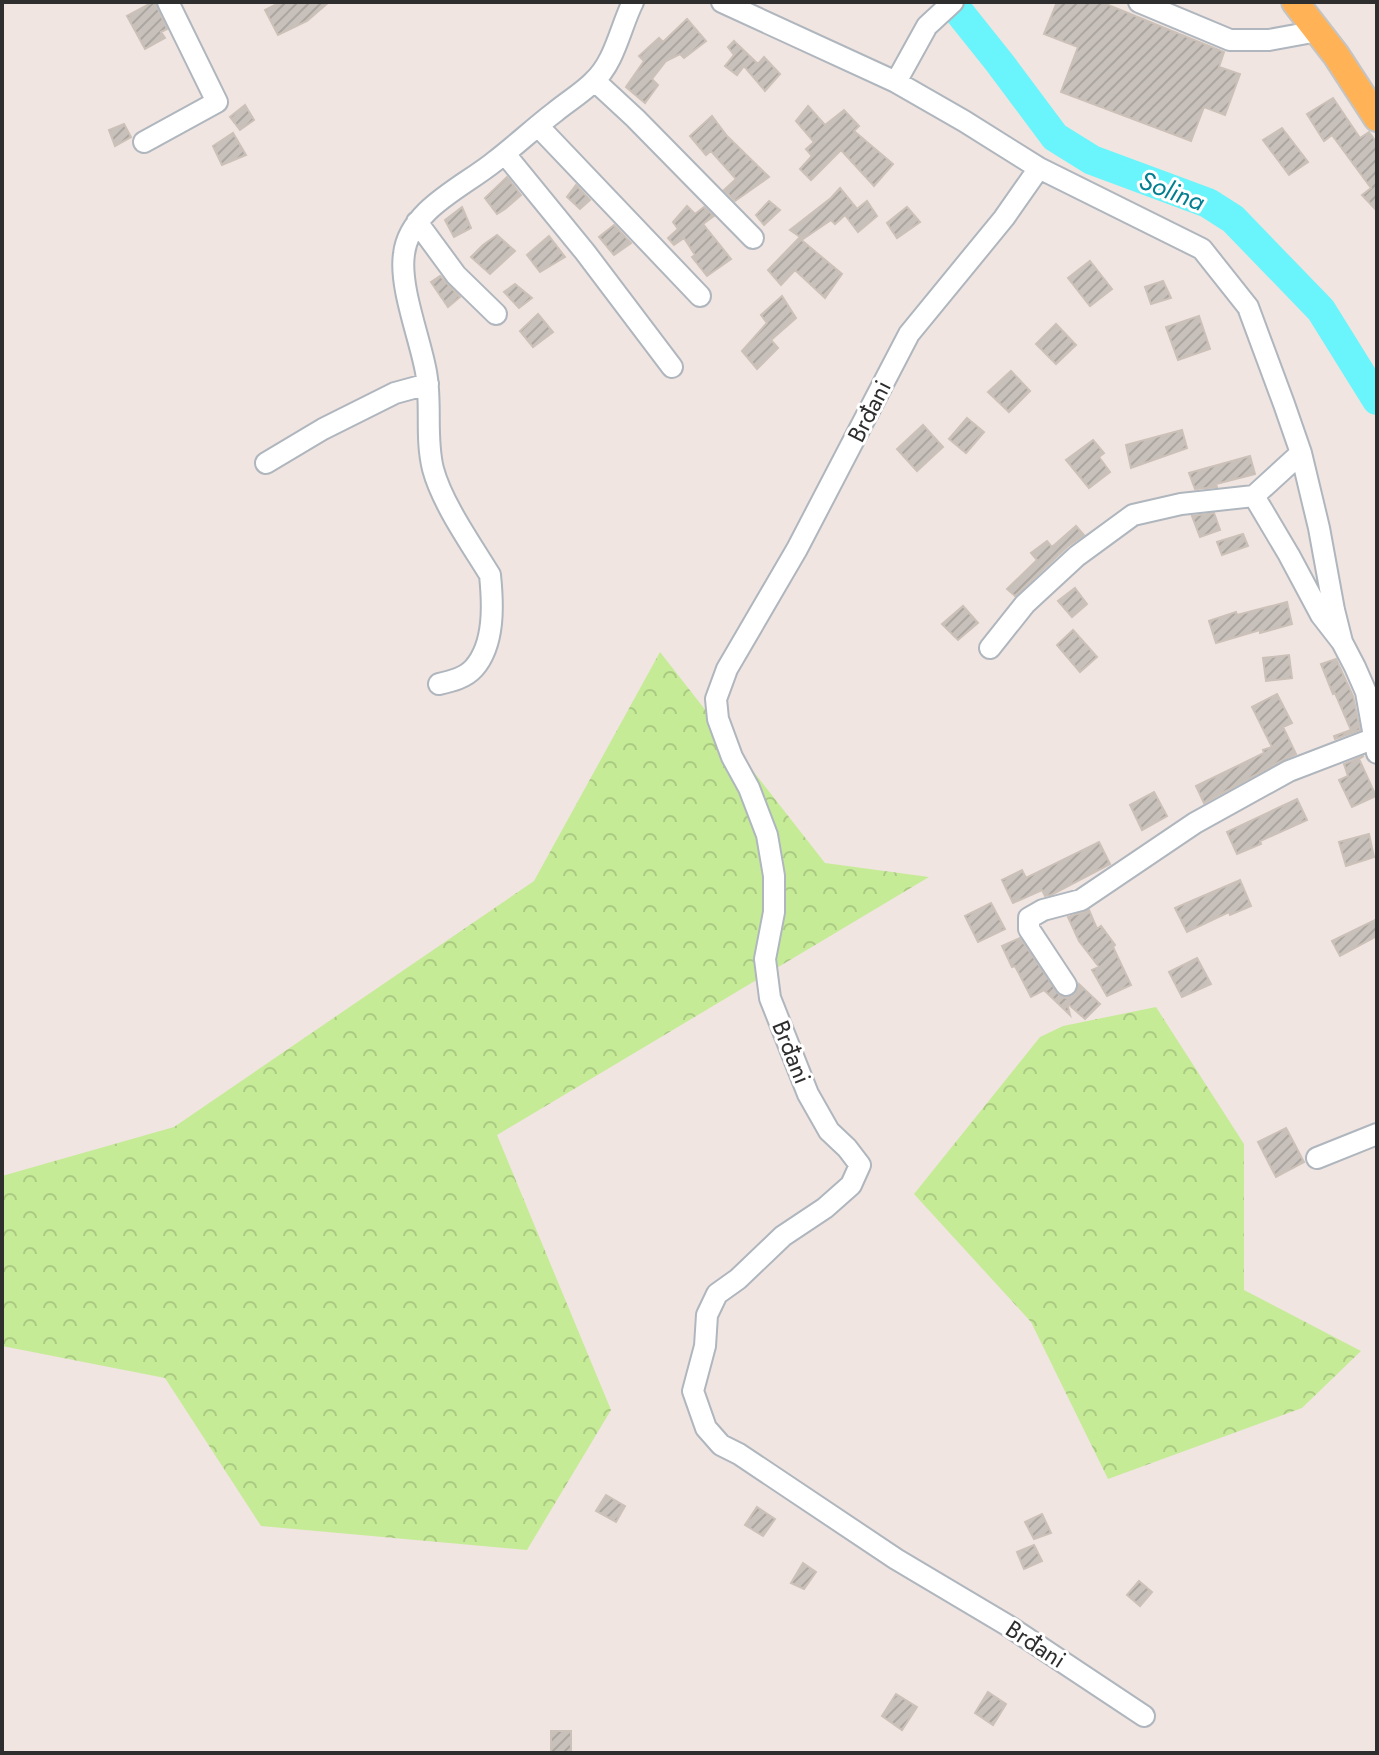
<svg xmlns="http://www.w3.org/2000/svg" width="1379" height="1755" viewBox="0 0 1379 1755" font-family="Jost,sans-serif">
<defs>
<pattern id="forest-crowns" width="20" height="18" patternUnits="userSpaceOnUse" patternTransform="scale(2)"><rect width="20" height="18" fill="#c6eb97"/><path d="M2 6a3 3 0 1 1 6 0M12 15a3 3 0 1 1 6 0" fill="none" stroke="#aaca82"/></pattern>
<pattern id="building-hatch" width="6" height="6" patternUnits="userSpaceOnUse" patternTransform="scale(2)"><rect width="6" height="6" fill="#c8c1bb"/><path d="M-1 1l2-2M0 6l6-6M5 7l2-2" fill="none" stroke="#aca6a1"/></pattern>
</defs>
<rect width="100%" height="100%" fill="#f0e5e0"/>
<path fill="url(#forest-crowns)" d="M 660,652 L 825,863 L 929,877 L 497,1135 L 611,1410 L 527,1550 L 261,1526 L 165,1378 L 2,1346 L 2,1176 L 174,1127 L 534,881 Z
M 1156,1007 L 1244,1144 L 1244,1290 L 1361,1351 L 1302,1408 L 1108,1479 L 1031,1322 L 914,1194 L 1040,1037 L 1063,1026 Z"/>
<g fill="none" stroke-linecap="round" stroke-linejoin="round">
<path stroke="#6af4fb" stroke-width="30" d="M 951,2 L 999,62 L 1055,137 L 1092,160 L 1208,203 L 1233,219 L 1321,310 L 1377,400"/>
</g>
<path fill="url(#building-hatch)" stroke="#ccc1b8" stroke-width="2" d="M 153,2 L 155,2 L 167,29 L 161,32 L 165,38 L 145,49 L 127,16 Z
M 281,2 L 329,2 L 307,21 L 278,35 L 265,10 Z
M 1057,2 L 1101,2 L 1224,52 L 1219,67 L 1240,74 L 1225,115 L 1204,107 L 1191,141 L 1061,92 L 1078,47 L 1044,34 Z
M 687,19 L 706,41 L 684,58 L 680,54 L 666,61 L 652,79 L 658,85 L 645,103 L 626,87 L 644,61 L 639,56 L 659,38 L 663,42 Z
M 734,41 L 758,64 L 764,57 L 780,74 L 765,91 L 744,66 L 737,75 L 725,66 L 734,55 L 728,47 Z
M 1333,98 L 1360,138 L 1369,132 L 1377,143 L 1377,211 L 1362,195 L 1371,188 L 1332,135 L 1324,141 L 1307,114 Z
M 245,105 L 254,120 L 240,130 L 230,117 Z
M 808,106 L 825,125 L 844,110 L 859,126 L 854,131 L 893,164 L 874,186 L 841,150 L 811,180 L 800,169 L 812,156 L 806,149 L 814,142 L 796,121 Z
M 712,116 L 727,136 L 769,177 L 735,201 L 724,190 L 736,179 L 711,151 L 706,155 L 690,136 Z
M 124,124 L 131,137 L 115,146 L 109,130 Z
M 1282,128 L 1308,162 L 1289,175 L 1263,140 Z
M 233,133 L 246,155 L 222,165 L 213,146 Z
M 507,177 L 521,195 L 505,209 L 497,214 L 485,198 Z
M 576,185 L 590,200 L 580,209 L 567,197 Z
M 840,188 L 857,209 L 867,201 L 877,216 L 858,232 L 845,215 L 835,224 L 831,220 L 803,239 L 790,230 L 831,198 Z
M 769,201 L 780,210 L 764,225 L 756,215 Z
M 687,206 L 695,214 L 704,207 L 714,216 L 703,224 L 731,259 L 707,276 L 692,257 L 695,255 L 684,238 L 674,245 L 668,238 L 678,229 L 673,222 Z
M 462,207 L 471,228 L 454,237 L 445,220 Z
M 907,207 L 920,222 L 897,238 L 887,223 Z
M 614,225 L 631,243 L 614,255 L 599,237 Z
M 497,235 L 515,251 L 490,274 L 471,257 L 483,245 Z
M 549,236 L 565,257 L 540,272 L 527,255 Z
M 799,238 L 842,274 L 825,298 L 795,270 L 781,285 L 768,270 Z
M 1090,261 L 1112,289 L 1090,306 L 1068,278 Z
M 440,276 L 460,297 L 448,307 L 431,282 Z
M 1163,281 L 1171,298 L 1151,304 L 1145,287 Z
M 515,284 L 532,298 L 519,308 L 504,292 Z
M 782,296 L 796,318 L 771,340 L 778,348 L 757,369 L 742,351 L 767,323 L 761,315 Z
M 538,314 L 553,332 L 533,347 L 520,331 Z
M 1199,316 L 1210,349 L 1178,360 L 1166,327 Z
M 1056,324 L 1076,345 L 1056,364 L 1036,344 Z
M 1011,371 L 1030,391 L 1009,412 L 988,392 Z
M 967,418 L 984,432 L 966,453 L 949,439 Z
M 923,425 L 943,447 L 917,471 L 897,449 Z
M 1182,430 L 1187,448 L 1131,468 L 1126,445 Z
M 1093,440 L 1104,453 L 1099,457 L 1110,472 L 1089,488 L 1066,460 Z
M 1250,456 L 1255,474 L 1216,484 L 1217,487 L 1195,489 L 1189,473 Z
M 1214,513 L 1220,530 L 1200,537 L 1192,516 Z
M 1076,526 L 1084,535 L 1068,546 L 1015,596 L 1007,589 L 1037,560 L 1031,553 L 1047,541 L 1052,547 Z
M 1243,534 L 1248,546 L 1222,555 L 1217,542 Z
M 1075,588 L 1087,604 L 1072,617 L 1058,601 Z
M 1287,602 L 1292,624 L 1260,633 L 1260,630 L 1216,643 L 1209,621 L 1236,612 L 1237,615 Z
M 963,606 L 978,623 L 958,640 L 942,624 Z
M 1073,630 L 1097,657 L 1080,672 L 1057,645 Z
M 1289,655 L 1292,678 L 1266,681 L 1263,658 Z
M 1336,659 L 1353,696 L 1360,730 L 1335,739 L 1334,736 L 1351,730 L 1335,693 L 1333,694 L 1321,664 Z
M 1277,694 L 1292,723 L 1283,727 L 1296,754 L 1283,760 L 1204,803 L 1196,786 L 1264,753 L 1263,750 L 1272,747 L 1252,707 Z
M 1364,756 L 1359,759 L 1376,796 L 1352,807 L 1339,780 L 1348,776 L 1344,764 Z
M 1154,792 L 1167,816 L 1142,830 L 1130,805 Z
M 1297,799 L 1307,820 L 1260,841 L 1261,844 L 1237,854 L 1227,832 Z
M 1369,834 L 1374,857 L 1346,866 L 1339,842 Z
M 1099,842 L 1110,864 L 1051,895 L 1045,896 L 1042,890 L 1013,903 L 1002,880 L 1022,870 L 1026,878 Z
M 1240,880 L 1251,906 L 1230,915 L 1229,912 L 1187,932 L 1175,908 Z
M 991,903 L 1005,929 L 978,942 L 965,916 Z
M 1089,910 L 1097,929 L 1101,926 L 1115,945 L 1113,947 L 1131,985 L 1107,996 L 1092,970 L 1099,967 L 1079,941 L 1068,917 Z
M 1377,919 L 1377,936 L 1340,956 L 1332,941 Z
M 1020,938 L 1060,996 L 1066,998 L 1072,996 L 1077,991 L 1079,984 L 1100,1004 L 1085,1019 L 1067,1003 L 1070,1015 L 1044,990 L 1031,997 L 1015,966 L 1012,967 L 1002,946 Z
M 1197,958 L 1211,984 L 1182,997 L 1169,972 Z
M 1286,1128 L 1304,1162 L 1276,1177 L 1258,1142 Z
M 606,1495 L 625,1506 L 616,1522 L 596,1511 Z
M 757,1507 L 775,1519 L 763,1536 L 745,1525 Z
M 1042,1514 L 1051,1533 L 1034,1539 L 1025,1522 Z
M 1034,1545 L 1042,1561 L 1024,1569 L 1017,1552 Z
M 803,1563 L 816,1572 L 804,1589 L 791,1583 Z
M 1139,1581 L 1152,1592 L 1140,1606 L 1127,1595 Z
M 988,1692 L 1006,1704 L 993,1725 L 975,1713 Z
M 896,1694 L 917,1707 L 902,1730 L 882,1716 Z
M 551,1731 L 571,1731 L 571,1753 L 551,1753 Z"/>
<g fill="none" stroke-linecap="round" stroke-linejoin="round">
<g stroke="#afb6be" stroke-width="24">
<path id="minor" d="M 722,2 L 896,82 L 964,121 L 1039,168 L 1202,249 L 1248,307 L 1284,404 L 1301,453 L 1319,528 L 1334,610 L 1342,642
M 1139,2 L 1230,40 L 1269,40 L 1318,31
M 595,81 L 635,118 L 753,238
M 896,82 L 927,26 L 953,2
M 538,126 L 700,296
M 144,142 L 217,102 L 168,2
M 505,154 L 585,252 L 672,367
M 1039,168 L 1004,218 L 909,334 L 797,549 L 727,669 L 716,699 L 718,719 L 732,757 L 749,788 L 767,835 L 774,876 L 774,912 L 765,959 L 770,998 L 808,1094 L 829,1131 L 847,1148 L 860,1165 L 851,1185 L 825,1208 L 783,1236 L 738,1279 L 717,1294 L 707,1315 L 705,1346 L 693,1391 L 706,1428 L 721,1445 L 739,1454 L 896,1559 L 1007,1625 L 1144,1716
M 417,222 L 456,275 L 496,314
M 1301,453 L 1254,496 L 1289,555 L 1321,615 L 1342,642 L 1355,667 L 1366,692 L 1377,753
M 266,463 L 323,429 L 395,393 L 428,384
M 990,648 L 1025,604 L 1077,556 L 1133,515 L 1181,504 L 1254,496
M 439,684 C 452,681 465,678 474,668 C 495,644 493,604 490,575 C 471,544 442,503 433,469 C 425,437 432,404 426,372 C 420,338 399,287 404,254 C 409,210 463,187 494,162 C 515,146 534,128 555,112 C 567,102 582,93 593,82 C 615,62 620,28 633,2
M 1066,985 L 1029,929 L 1029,918 L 1043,910 L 1081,900 L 1195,823 L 1289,771 L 1375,738
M 1317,1158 L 1377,1134"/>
</g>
<g stroke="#c4c4c4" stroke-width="30">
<path id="major" d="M 1295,2 L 1336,55 L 1377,118"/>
</g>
<use href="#minor" stroke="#fff" stroke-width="20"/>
<use href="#major" stroke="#ffb356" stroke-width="26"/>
</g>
<g text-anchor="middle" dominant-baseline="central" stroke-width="6" stroke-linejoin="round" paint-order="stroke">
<g font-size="24" fill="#2e2e2e" stroke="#fff">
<text transform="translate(869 411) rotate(-63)">Brđani</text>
<text transform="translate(792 1052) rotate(68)">Brđani</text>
<text transform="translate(1036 1644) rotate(33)">Brđani</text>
</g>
<g font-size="26" font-style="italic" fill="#037e90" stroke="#fff">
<text transform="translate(1172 191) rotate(21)">Solina</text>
</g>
</g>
<rect width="1379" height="1755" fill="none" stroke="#2e2e2e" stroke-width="8"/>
</svg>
